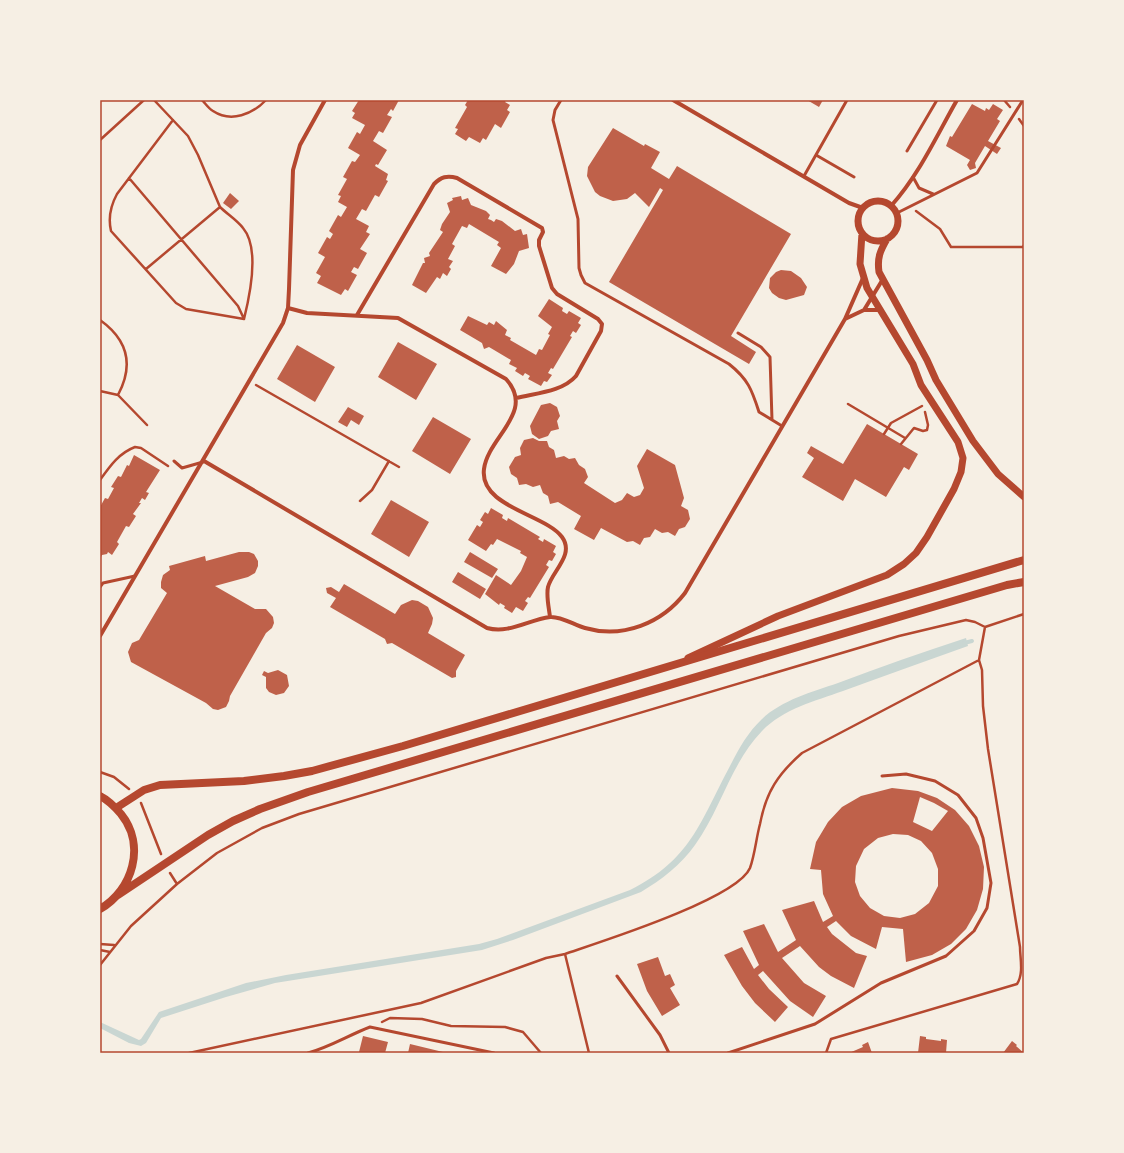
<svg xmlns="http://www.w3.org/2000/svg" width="1124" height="1153" viewBox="0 0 1124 1153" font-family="Manrope,sans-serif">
<rect width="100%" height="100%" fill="#f6efe4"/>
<path fill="#c9d6d2" d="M 966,638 L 968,646 C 926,661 884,676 843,691 C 815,701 783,709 762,731 C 731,763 721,809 695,845 C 681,865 661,880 641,892 L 513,940 L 482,950 L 275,983 L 226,997 L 161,1018 L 146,1043 L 141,1046 L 129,1043 L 100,1028 L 100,1022 L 139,1040 L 141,1039 L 159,1012 L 246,983 L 286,975 L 479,944 L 497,939 L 630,890 C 691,860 700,822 730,766 C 738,750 748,732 762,719 C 782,700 812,692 838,683 C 880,667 923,652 966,638 Z"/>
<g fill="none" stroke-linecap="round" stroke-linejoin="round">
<path stroke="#c9d6d2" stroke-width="4" d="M 964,643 L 972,641"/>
</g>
<path fill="#bf614a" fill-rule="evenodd" d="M 359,100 L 399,100 L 393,111 L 391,109 L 387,115 L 392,117 L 383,133 L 379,131 L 373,141 L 387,150 L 378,165 L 376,164 L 375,166 L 388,174 L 386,180 L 388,181 L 379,197 L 375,195 L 366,211 L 362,209 L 356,219 L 369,226 L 366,232 L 370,234 L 360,249 L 367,253 L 358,269 L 354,267 L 351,272 L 357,275 L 348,291 L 345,289 L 341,295 L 317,283 L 321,276 L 316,273 L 325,257 L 318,253 L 327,237 L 330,239 L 333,234 L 329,231 L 338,215 L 341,217 L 347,207 L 338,202 L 341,196 L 338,195 L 347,179 L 343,177 L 352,161 L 355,162 L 360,155 L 348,148 L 357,132 L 360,134 L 365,125 L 352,118 L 355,113 L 352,111 Z
M 468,100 L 506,100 L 505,102 L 510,105 L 507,110 L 510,112 L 501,128 L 495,124 L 486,140 L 483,138 L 480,143 L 469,137 L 466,141 L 455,134 L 458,129 L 455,128 L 467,107 L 465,105 Z
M 807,100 L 823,100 L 819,107 Z
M 972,104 L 985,111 L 986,108 L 989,110 L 993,104 L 1003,110 L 997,119 L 1000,121 L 988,141 L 1001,148 L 997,154 L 985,146 L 975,163 L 976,168 L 970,170 L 967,165 L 970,160 L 946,146 L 950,136 L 952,137 Z
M 613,128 L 644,146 L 645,144 L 660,152 L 651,168 L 669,179 L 677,166 L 791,234 L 731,336 L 756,352 L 749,364 L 609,282 L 663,190 L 660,188 L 649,207 L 635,193 L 627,199 L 613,201 L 600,196 L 595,192 L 587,176 L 588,167 Z
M 230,193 L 239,201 L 231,209 L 223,203 Z
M 461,196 L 462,200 L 468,198 L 471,205 L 486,211 L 490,215 L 488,219 L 491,220 L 494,222 L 496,219 L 502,221 L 515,231 L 521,229 L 523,235 L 527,234 L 529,248 L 519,251 L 514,264 L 506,274 L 491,266 L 501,248 L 497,245 L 499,242 L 469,224 L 467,228 L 462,226 L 452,244 L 455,246 L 448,259 L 453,261 L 449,267 L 451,269 L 447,276 L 443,273 L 440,279 L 437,277 L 426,293 L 412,285 L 423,263 L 425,263 L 424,258 L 430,256 L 429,253 L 443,232 L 440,230 L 442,224 L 450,212 L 447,203 L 453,200 L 452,198 Z
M 781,270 L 791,271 L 801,278 L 807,287 L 804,295 L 786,300 L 779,298 L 772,293 L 769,288 L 770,278 L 776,272 Z
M 549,299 L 563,308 L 562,311 L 567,314 L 569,311 L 581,318 L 578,323 L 581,325 L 576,333 L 573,331 L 570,336 L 572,337 L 553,369 L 551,368 L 548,373 L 552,375 L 547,382 L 544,381 L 541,386 L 528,379 L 530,376 L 525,373 L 523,376 L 515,371 L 517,368 L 509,364 L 511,360 L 489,347 L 484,349 L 482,343 L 460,330 L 468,316 L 487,325 L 489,322 L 494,325 L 496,321 L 507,330 L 505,335 L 511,338 L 510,340 L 536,355 L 539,349 L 542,350 L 550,335 L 548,334 L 552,327 L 538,316 Z
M 398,342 L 437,364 L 416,400 L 378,377 Z
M 297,345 L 335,367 L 315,402 L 277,379 Z
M 550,403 L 557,407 L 560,416 L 557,421 L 559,429 L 551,431 L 548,436 L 539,439 L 532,434 L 530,426 L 541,405 Z
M 348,407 L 364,416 L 359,425 L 351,420 L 347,427 L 338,422 Z
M 433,417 L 471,439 L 450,474 L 412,451 Z
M 867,424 L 918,454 L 909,470 L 904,467 L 886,497 L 855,479 L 843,501 L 802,477 L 814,458 L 807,453 L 811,446 L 843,464 Z
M 533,438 L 539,441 L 547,441 L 549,447 L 554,450 L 556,458 L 564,456 L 569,459 L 575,458 L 579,465 L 585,469 L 588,477 L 584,483 L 615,503 L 622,500 L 627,493 L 634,497 L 640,495 L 644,488 L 637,466 L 647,449 L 675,465 L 684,498 L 681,506 L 688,510 L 690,519 L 685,527 L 679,529 L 675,536 L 668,532 L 662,533 L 655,529 L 650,537 L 644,538 L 640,545 L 633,541 L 627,542 L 601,528 L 594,540 L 574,529 L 581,516 L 558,502 L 550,504 L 548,496 L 543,493 L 540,485 L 533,487 L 526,484 L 519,485 L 517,478 L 511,474 L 509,467 L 515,457 L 521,455 L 520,448 L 524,440 Z
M 134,455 L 160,470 L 146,492 L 149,493 L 145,500 L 142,498 L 139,503 L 141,503 L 133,514 L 136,516 L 129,527 L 126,526 L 117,542 L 119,544 L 112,555 L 108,552 L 107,554 L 102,555 L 100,559 L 100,507 L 105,498 L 108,499 L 114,488 L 111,487 L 118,476 L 121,477 L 127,465 L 129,466 Z
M 391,500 L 429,522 L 409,557 L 371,534 Z
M 491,508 L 503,515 L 502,518 L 507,521 L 508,518 L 540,537 L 538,539 L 543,542 L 544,539 L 556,546 L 553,552 L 556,554 L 552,561 L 549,560 L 546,565 L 549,567 L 530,598 L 528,597 L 525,601 L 528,603 L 523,611 L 516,607 L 512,613 L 504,608 L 505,606 L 500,603 L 499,605 L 485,594 L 496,575 L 511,585 L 521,571 L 527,557 L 520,553 L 521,551 L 497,539 L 493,545 L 491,544 L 486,551 L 468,540 L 477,525 L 480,527 L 483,522 L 480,520 L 485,512 L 488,514 Z
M 239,552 L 249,552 L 254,554 L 258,561 L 258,566 L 255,573 L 248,577 L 215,586 L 255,609 L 266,609 L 273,617 L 274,623 L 272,628 L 266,633 L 230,696 L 229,701 L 226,707 L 218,710 L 213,709 L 206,703 L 131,662 L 128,652 L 132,643 L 139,640 L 167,593 L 161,588 L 161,582 L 163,575 L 170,570 L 169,566 L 205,556 L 206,561 Z
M 470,552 L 498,569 L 492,578 L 464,562 Z
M 458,572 L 486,589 L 480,599 L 452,582 Z
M 344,584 L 395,614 L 401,605 L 412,600 L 418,601 L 428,607 L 433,618 L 432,624 L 428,633 L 465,655 L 456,671 L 456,677 L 452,678 L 392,643 L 387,644 L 385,639 L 330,607 L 336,598 L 327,593 L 326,588 L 331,587 L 339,592 Z
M 278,670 L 287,675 L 289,686 L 284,693 L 276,695 L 269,692 L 266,688 L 266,677 L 262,675 L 264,671 L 268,673 Z
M 892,788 L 918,791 L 937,798 L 955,810 L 969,826 L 979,846 L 984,867 L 983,889 L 977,910 L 966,929 L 951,944 L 932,955 L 906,962 L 903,929 L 882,927 L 876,949 L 851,936 L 836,921 L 827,927 L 832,934 L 856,953 L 867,956 L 854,988 L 831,976 L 819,967 L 800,946 L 782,958 L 804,983 L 826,996 L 813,1017 L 790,1001 L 763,971 L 758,975 L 769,989 L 788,1007 L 775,1022 L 755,1003 L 742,986 L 724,955 L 742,947 L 754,969 L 759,965 L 743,931 L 764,924 L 778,952 L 796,940 L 782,910 L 814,901 L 823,922 L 833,916 L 823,894 L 821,870 L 810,869 L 816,842 L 828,822 L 842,807 L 861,796 ZM 920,797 L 934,803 L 948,811 L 932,831 L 913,822 ZM 893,834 L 908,835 L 921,841 L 932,853 L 938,869 L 938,886 L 929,903 L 915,914 L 900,918 L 884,916 L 870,908 L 860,896 L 855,882 L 856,866 L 864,849 L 878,838 Z
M 658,957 L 665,976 L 670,974 L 675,985 L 670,988 L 680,1005 L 662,1016 L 647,991 L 637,964 Z
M 363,1036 L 388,1042 L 385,1053 L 359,1052 Z
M 920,1036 L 926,1037 L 926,1039 L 941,1041 L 941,1039 L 947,1040 L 946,1053 L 918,1053 Z
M 1012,1041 L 1017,1045 L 1016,1046 L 1024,1053 L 1003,1053 Z
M 868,1042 L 872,1053 L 849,1053 L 863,1047 L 862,1045 Z
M 410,1044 L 443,1052 L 443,1053 L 408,1053 Z"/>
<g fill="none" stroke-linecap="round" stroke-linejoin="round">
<path stroke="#b5482f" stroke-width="2.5" d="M 202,100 C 205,103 209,109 213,111 C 231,123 253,114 266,100
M 1004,100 L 1010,107
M 1019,119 L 1024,126
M 173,120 L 117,194 C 111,205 108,218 111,231 L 176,303 L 186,309 L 244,319 C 250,295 260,248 243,228 C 237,220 227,214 220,207
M 100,140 L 144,100
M 129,178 L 238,306 L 244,319
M 916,211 L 940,229 L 951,247 L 1023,247 L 1024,245
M 146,269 L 220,207 L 198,155 L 188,136 L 154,100
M 100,320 C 128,340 134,365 118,395
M 256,385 L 399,467
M 100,391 L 118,395 L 147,425
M 848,404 L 905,438
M 884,434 L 891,423 L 922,406
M 901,444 L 914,428 L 923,431 L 927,430 L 928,425 L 925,412
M 100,480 C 110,466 119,453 135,447 L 141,448 L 168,466
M 360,501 L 372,490 L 389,461
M 100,772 L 114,777 L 129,789
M 141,803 L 161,854
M 170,873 L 177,884
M 100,944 L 114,945
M 100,950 L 110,952
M 100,965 L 131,926 L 177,884 L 217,853 L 262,828 L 299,814 L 899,636 L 966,620 L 975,622 L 985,627 L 1024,614
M 382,1022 L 390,1018 L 422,1019 L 451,1026 L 505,1027 L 523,1032 L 541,1053
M 189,1053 L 421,1003 L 546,958 L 565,954
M 589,1053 L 565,954 C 600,942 737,899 750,868 C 755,854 756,839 760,824 C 766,792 778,774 802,753 L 979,660 L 985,627
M 826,1053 L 831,1039 L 1017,984 C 1024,973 1020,958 1020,947 L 988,749 L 983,706 L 982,670 L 979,660"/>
<path stroke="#b5482f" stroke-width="3" d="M 561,100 L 555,110 L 553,120 L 578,219 L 579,268 L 581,275 L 585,283 L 729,364 C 748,379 752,390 759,412 L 782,426
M 907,151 L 937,100
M 816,155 L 854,177
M 804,176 L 847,100
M 913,177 L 919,188 L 933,194
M 897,213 L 977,173 L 1023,100
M 738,333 L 761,347 L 770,357 L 772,420
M 174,461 L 182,468 L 203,462
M 100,587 L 103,583 L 135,576
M 617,976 L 660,1035 L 669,1053
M 308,1053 C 330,1047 349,1035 370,1027 L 494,1053
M 728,1053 L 815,1024 L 881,983 L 946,956 L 974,931 L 987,908 L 991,883 L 983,838 L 976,818 L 958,795 L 935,781 L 906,774 L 882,776"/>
<path stroke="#b5482f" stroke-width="4" d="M 673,100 L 849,203 L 863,208
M 891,206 C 919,175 937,135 957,100
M 863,278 L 845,319 L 864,310 L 881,310
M 288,308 L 307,313 L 398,318 L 506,379 C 536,412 488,437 484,469 C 479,507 545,514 562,537 C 575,555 552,571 548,587 C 546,596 549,608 550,617
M 864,310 L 883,279
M 357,315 L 434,184 C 441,177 447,175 457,178 L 542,228 L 543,232 L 539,240 L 539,246 L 552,288 L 557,294 L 598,319 L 602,324 L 601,331 L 576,376 C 562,392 536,393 516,398
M 204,461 L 487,628 C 509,634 528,620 550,617 C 561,616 574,625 585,628 C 623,639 662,623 685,593 L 845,319
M 100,636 L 283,323 L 288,308 L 289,289 L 293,170 L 300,145 L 325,100"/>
<path stroke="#b5482f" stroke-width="7" d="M858 221a20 20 0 1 1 40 0a20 20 0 1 1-40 0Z
M 887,239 C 880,251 877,258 879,272 L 927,360 L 936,380 L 973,441 L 998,474 L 1024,497
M 688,658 L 778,616 L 887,575 L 904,564 L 916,553 L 927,537 L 954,489 L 961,472 L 963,458 L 958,442 L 921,385 L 913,364 L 867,288 L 860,264 L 862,233"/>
<path stroke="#b5482f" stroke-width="8" d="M 100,796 C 108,800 115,807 121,814 C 146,845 133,890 100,909
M 116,808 L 144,790 L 160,785 L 244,781 L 284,776 L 312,771 L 403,746 L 1024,560
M 118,895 L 208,835 L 233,821 L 260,809 L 308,792 L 1007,585 L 1024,582"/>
</g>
<rect width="1124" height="1153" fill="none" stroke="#f6efe4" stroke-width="202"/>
<rect x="101" y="101" width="922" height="951" fill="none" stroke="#b5482f" stroke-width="1.5"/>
</svg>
